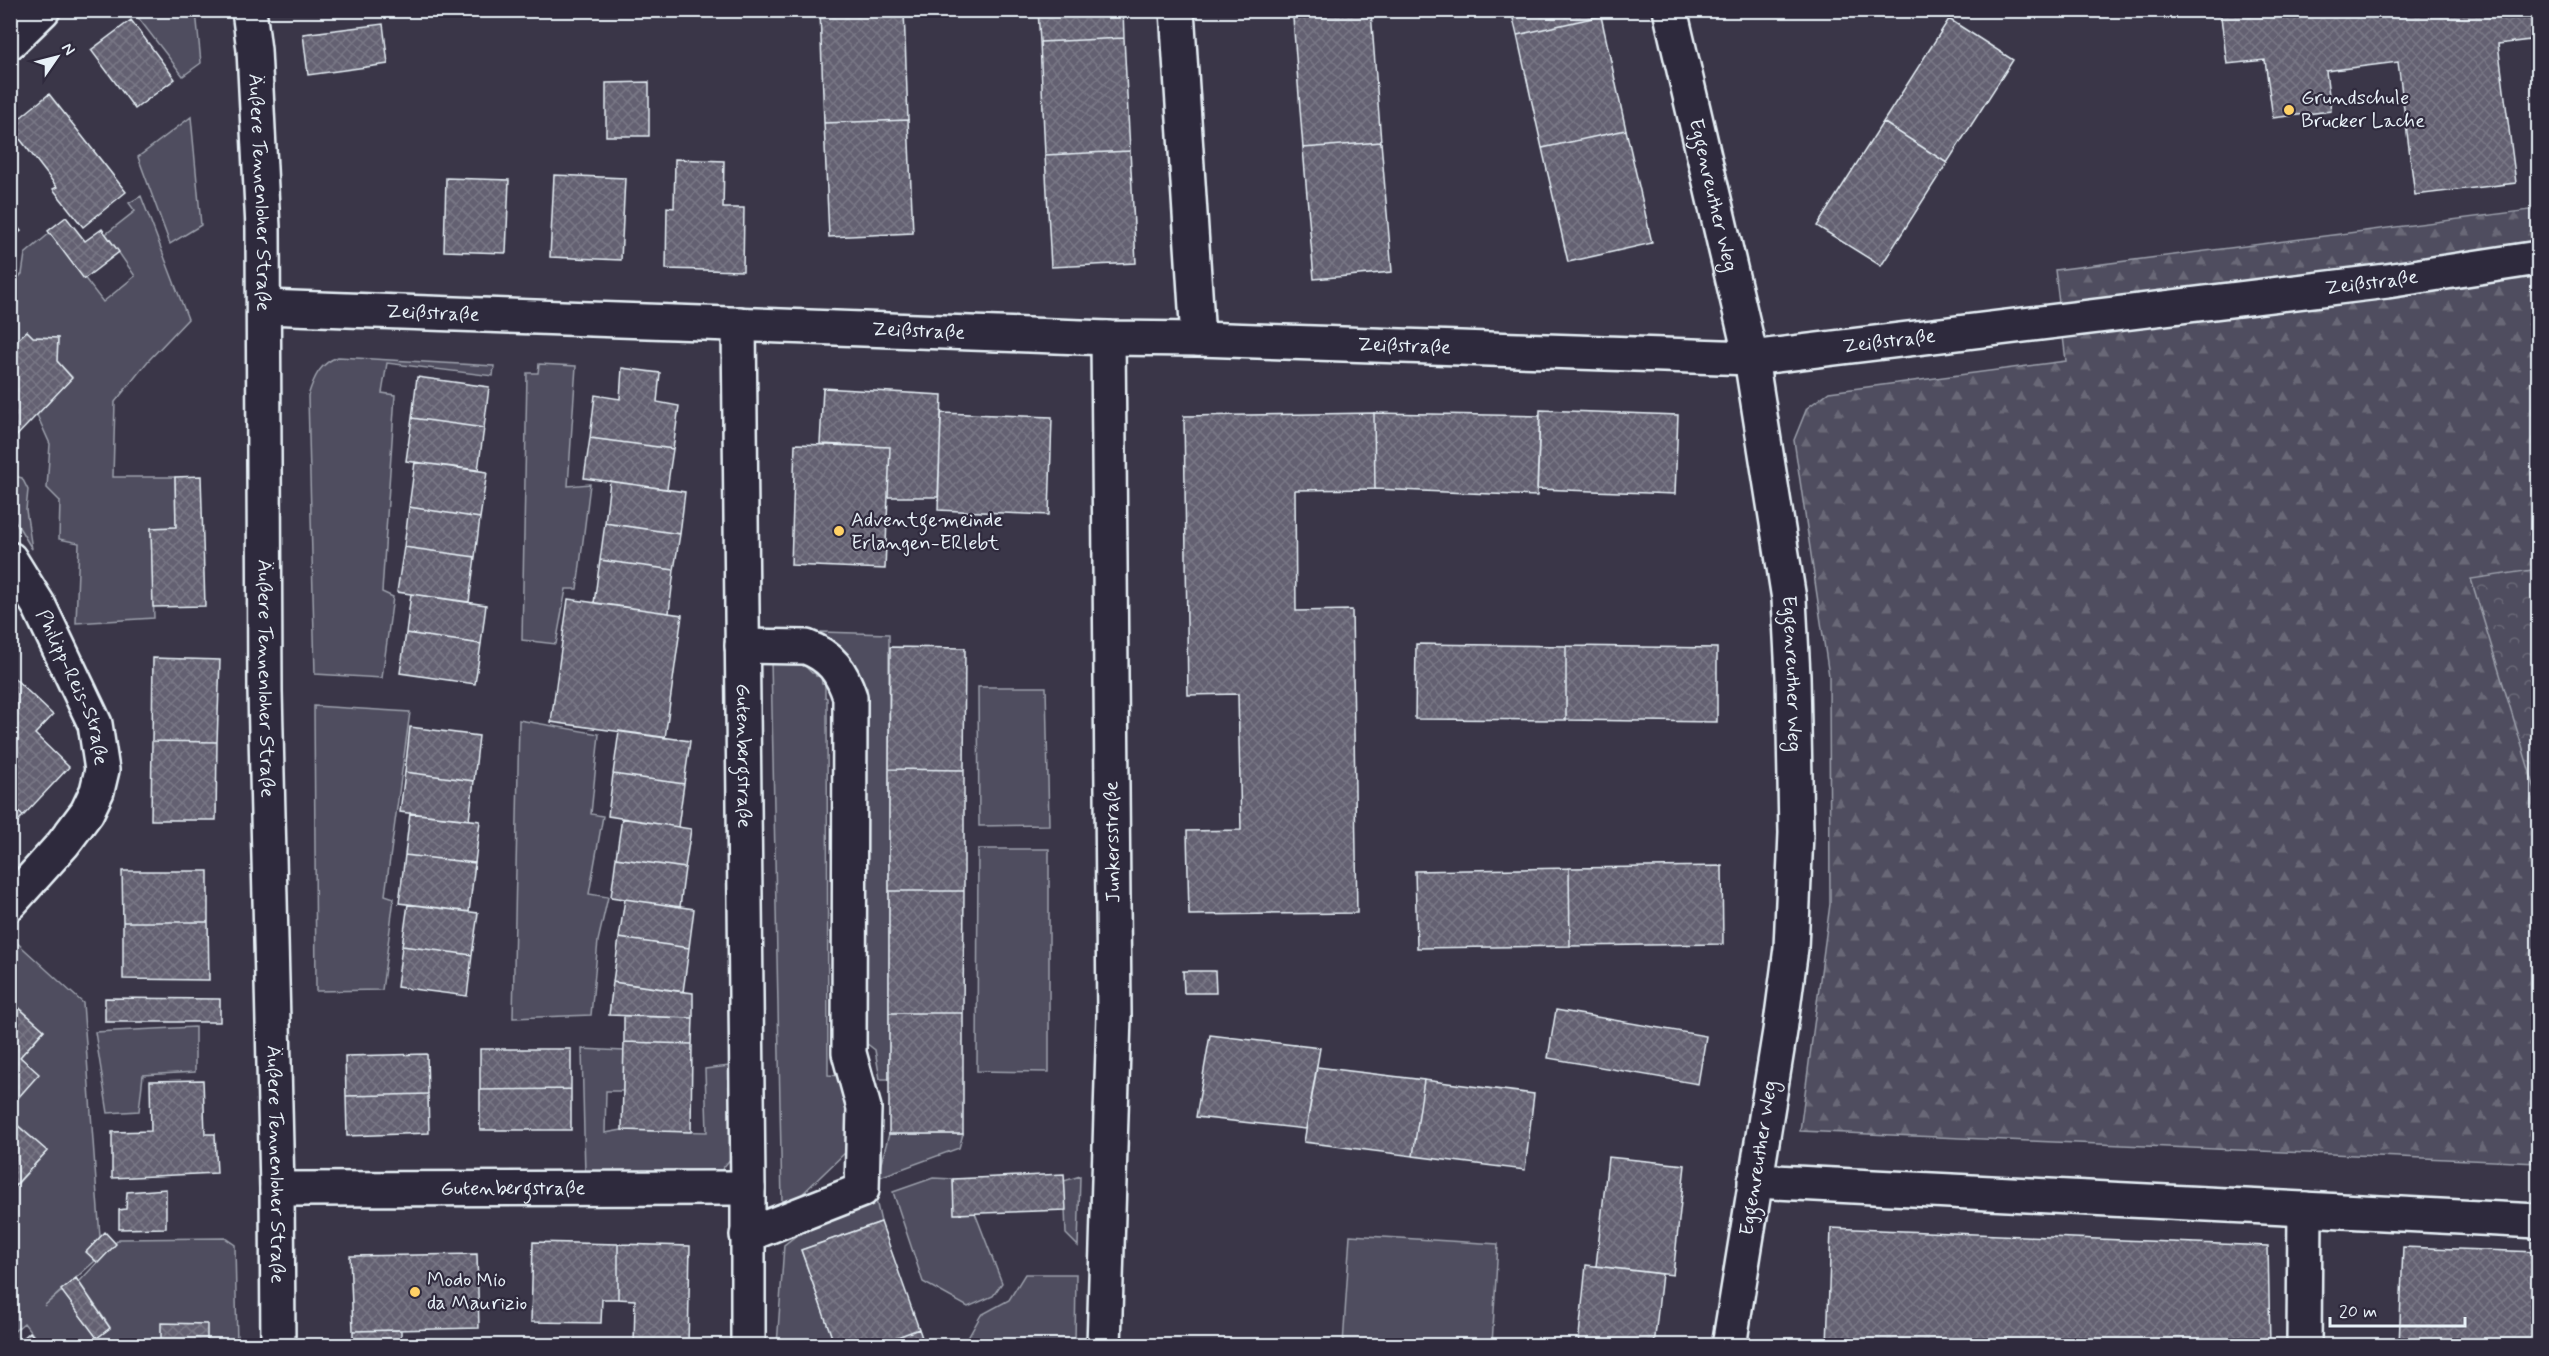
<svg xmlns="http://www.w3.org/2000/svg" width="2549" height="1356" viewBox="0 0 2549 1356" font-family="Mynerve,sans-serif">
<defs>
<pattern id="forest-firs" width="22" height="20" patternUnits="userSpaceOnUse" patternTransform="scale(1.5)"><rect width="22" height="20" fill="#504e5f"/><path d="M5 1l3.5 6h-7zM16 11l3.5 6h-7z" fill="#696877"/></pattern>
<pattern id="park-crowns" width="20" height="18" patternUnits="userSpaceOnUse" patternTransform="scale(1.5)"><rect width="20" height="18" fill="#504e5f"/><path d="M2 6a3 3 0 1 1 6 0M12 15a3 3 0 1 1 6 0" fill="none" stroke="#696877"/></pattern>
<pattern id="building-cross-hatch" width="8" height="8" patternUnits="userSpaceOnUse" patternTransform="scale(1.5)"><rect width="8" height="8" fill="#636171"/><path d="M0 0l8 8M0 8l8-8" fill="none" stroke="#797886"/></pattern>
</defs>
<rect width="100%" height="100%" fill="#3a3648"/>
<filter id="ink" filterUnits="userSpaceOnUse"><feTurbulence type="fractalNoise" baseFrequency=".0167" numOctaves="2"/><feDisplacementMap in="SourceGraphic" scale="12" xChannelSelector="R" yChannelSelector="G"/><feConvolveMatrix kernelMatrix="1 2 1 2 8 2 1 2 1" color-interpolation-filters="sRGB"/></filter>
<g filter="url(#ink)">
<path fill="#504e5f" stroke="#9ca0ac" stroke-width="1.5" d="M 133,11 L 196,11 L 201,63 L 183,76 Z
M 191,117 L 201,225 L 170,244 L 138,157 Z
M 141,196 L 188,319 L 148,361 L 115,402 L 113,477 L 175,477 L 176,527 L 151,528 L 154,618 L 76,623 L 79,543 L 59,539 L 60,501 L 47,488 L 50,444 L 37,415 L 72,377 L 57,361 L 58,338 L 33,337 L 27,331 L 11,346 C 11,324 4,288 22,274 L 25,254 L 50,233 L 103,302 L 135,276 L 106,234 L 135,211 L 129,203 Z
M 338,357 L 494,366 L 493,376 L 387,363 L 382,393 L 395,395 L 382,592 L 393,597 L 382,678 L 315,674 L 308,396 C 314,377 320,363 338,357 Z
M 539,364 L 576,366 L 568,486 L 590,484 L 577,589 L 566,589 L 556,644 L 522,640 L 527,373 L 538,373 Z
M 11,475 L 22,478 L 28,490 L 26,510 L 32,549 L 11,514 Z
M 821,632 L 889,634 L 889,1079 L 880,1079 L 875,1050 L 866,1043 L 867,688 L 862,688 L 861,676 L 857,676 L 830,645 L 829,640 L 821,637 Z
M 771,660 L 801,662 L 812,673 L 815,673 L 816,676 L 821,676 L 822,684 L 825,684 L 825,697 L 827,698 L 828,1075 L 842,1076 L 848,1082 L 848,1150 L 796,1200 L 782,1203 Z
M 978,687 L 1046,687 L 1049,825 L 979,826 Z
M 314,706 L 410,712 L 385,895 L 394,898 L 382,990 L 316,991 Z
M 519,720 L 599,734 L 591,814 L 603,816 L 589,894 L 608,897 L 598,941 L 591,1015 L 513,1018 Z
M 978,849 L 1049,849 L 1049,1072 L 977,1071 Z
M 13,939 L 83,1003 L 100,1237 L 87,1252 L 95,1261 L 44,1306 L 62,1291 L 97,1338 L 110,1327 L 79,1282 L 119,1239 L 225,1238 L 235,1245 L 237,1345 L 41,1345 L 24,1323 L 11,1334 L 11,1191 L 47,1151 L 11,1119 L 11,1106 L 38,1074 L 20,1057 L 44,1030 L 11,1000 L 10,941 Z
M 195,1027 L 195,1072 L 143,1075 L 139,1111 L 108,1113 L 95,1032 Z
M 582,1049 L 624,1051 L 623,1091 L 606,1091 L 605,1133 L 622,1130 L 707,1132 L 705,1069 L 729,1066 L 731,1158 L 720,1172 L 585,1174 Z
M 889,1134 L 963,1134 L 959,1148 L 877,1178 Z
M 1080,1176 L 1078,1246 L 1066,1234 L 1064,1181 Z
M 933,1178 L 953,1179 L 955,1214 L 975,1213 L 1002,1283 L 993,1296 L 968,1307 L 923,1282 L 893,1192 Z
M 876,1200 L 881,1222 L 801,1250 L 835,1345 L 777,1346 L 784,1245 L 831,1209 Z
M 1350,1235 L 1498,1244 L 1492,1345 L 1343,1345 Z
M 1025,1274 L 1076,1274 L 1075,1345 L 964,1345 L 981,1315 L 1009,1300 Z"/>
<path fill="url(#forest-firs)" stroke="#9ca0ac" stroke-width="1.5" d="M 2538,209 L 2538,1163 L 1800,1131 L 1830,904 L 1829,676 L 1794,440 L 1807,408 L 1829,392 L 2066,361 L 2055,270 Z"/>
<path fill="url(#park-crowns)" stroke="#9ca0ac" stroke-width="1.5" d="M 2538,569 L 2538,799 L 2471,579 Z"/>
<path fill="url(#building-cross-hatch)" stroke="#e8f1f8" stroke-width="1.5" d="M 820,10 L 904,10 L 908,120 L 824,123 Z
M 1038,10 L 1123,10 L 1124,38 L 1040,42 Z
M 1292,10 L 1371,10 L 1371,12 L 1293,18 Z
M 1511,10 L 1600,10 L 1601,16 L 1517,35 Z
M 2220,10 L 2456,10 L 2457,13 L 2538,10 L 2538,39 L 2498,44 L 2516,183 L 2415,195 L 2398,62 L 2326,71 L 2331,111 L 2273,118 L 2265,60 L 2227,64 Z
M 1371,12 L 1381,142 L 1303,148 L 1293,18 Z
M 1601,16 L 1626,130 L 1542,148 L 1517,35 Z
M 1949,19 L 2013,60 L 1947,163 L 1883,122 Z
M 131,20 L 175,79 L 135,109 L 91,50 Z
M 383,24 L 388,64 L 308,75 L 303,34 Z
M 1124,38 L 1130,151 L 1045,155 L 1040,42 Z
M 649,82 L 649,136 L 606,136 L 606,83 Z
M 49,94 L 126,192 L 83,227 L 53,189 L 57,187 L 10,126 Z
M 908,120 L 913,233 L 829,237 L 824,123 Z
M 1883,122 L 1947,163 L 1881,266 L 1817,226 Z
M 1626,130 L 1652,243 L 1568,262 L 1542,148 Z
M 1381,142 L 1392,272 L 1314,279 L 1303,148 Z
M 1130,151 L 1136,263 L 1051,267 L 1045,155 Z
M 675,159 L 724,161 L 723,208 L 744,208 L 743,271 L 666,269 L 667,207 L 674,208 Z
M 554,175 L 625,178 L 621,260 L 550,257 Z
M 446,178 L 509,180 L 506,253 L 444,251 Z
M 66,217 L 85,241 L 102,229 L 119,252 L 84,279 L 48,231 Z
M 10,218 L 21,231 L 10,239 Z
M 27,331 L 33,337 L 58,338 L 57,361 L 72,378 L 10,443 L 10,346 Z
M 622,368 L 660,373 L 657,402 L 679,406 L 673,449 L 590,438 L 595,395 L 620,399 Z
M 417,377 L 489,387 L 484,428 L 412,418 Z
M 823,388 L 942,395 L 938,497 L 888,497 L 890,447 L 820,444 Z
M 1540,410 L 1678,415 L 1675,494 L 1537,489 Z
M 941,413 L 1052,417 L 1049,515 L 938,510 Z
M 1374,413 L 1540,416 L 1537,496 L 1375,489 Z
M 1374,413 L 1375,489 L 1295,490 L 1296,611 L 1352,610 L 1357,913 L 1189,915 L 1187,831 L 1241,830 L 1238,694 L 1188,695 L 1184,416 Z
M 412,418 L 484,428 L 478,470 L 406,461 Z
M 590,438 L 673,449 L 667,489 L 584,478 Z
M 795,444 L 890,447 L 885,569 L 791,565 Z
M 415,462 L 487,472 L 480,518 L 409,507 Z
M 201,476 L 205,606 L 153,607 L 151,528 L 176,527 L 175,477 Z
M 610,481 L 685,492 L 680,534 L 605,523 Z
M 409,507 L 480,518 L 475,557 L 404,547 Z
M 605,523 L 680,534 L 674,570 L 600,560 Z
M 404,547 L 475,557 L 469,602 L 397,592 Z
M 600,560 L 674,570 L 669,613 L 594,603 Z
M 411,594 L 486,605 L 481,644 L 406,633 Z
M 568,599 L 682,615 L 665,738 L 551,722 Z
M 406,633 L 481,644 L 475,684 L 400,673 Z
M 1416,644 L 1566,646 L 1566,720 L 1415,719 Z
M 1566,646 L 1717,648 L 1717,722 L 1566,720 Z
M 890,647 L 965,648 L 964,770 L 889,769 Z
M 153,658 L 220,660 L 217,742 L 152,741 Z
M 10,674 L 53,715 L 35,734 L 69,767 L 23,816 L 10,804 Z
M 410,727 L 479,736 L 474,781 L 405,772 Z
M 619,731 L 690,741 L 684,784 L 613,774 Z
M 152,741 L 217,742 L 216,820 L 151,820 Z
M 889,769 L 964,770 L 964,891 L 889,891 Z
M 405,772 L 474,781 L 469,820 L 400,812 Z
M 613,774 L 684,784 L 678,827 L 608,816 Z
M 10,804 L 23,816 L 10,829 Z
M 410,813 L 480,821 L 475,863 L 405,855 Z
M 622,818 L 691,829 L 685,868 L 616,858 Z
M 405,855 L 475,863 L 469,912 L 399,903 Z
M 616,858 L 685,868 L 680,907 L 611,897 Z
M 1722,866 L 1723,944 L 1570,946 L 1569,868 Z
M 1569,868 L 1570,946 L 1417,948 L 1415,871 Z
M 122,871 L 208,871 L 208,922 L 123,922 Z
M 889,891 L 964,891 L 963,1013 L 889,1013 Z
M 625,899 L 694,909 L 689,948 L 619,938 Z
M 408,904 L 478,913 L 472,955 L 402,946 Z
M 123,922 L 208,922 L 209,980 L 123,979 Z
M 619,938 L 689,948 L 683,992 L 613,982 Z
M 402,946 L 472,955 L 467,996 L 397,987 Z
M 1183,971 L 1215,971 L 1216,993 L 1184,993 Z
M 613,982 L 693,993 L 693,1018 L 609,1015 Z
M 105,998 L 220,999 L 220,1022 L 105,1022 Z
M 10,1000 L 44,1030 L 20,1057 L 39,1074 L 17,1099 L 10,1093 Z
M 1556,1010 L 1706,1036 L 1698,1084 L 1548,1058 Z
M 889,1013 L 963,1013 L 963,1134 L 889,1134 Z
M 624,1016 L 693,1018 L 692,1044 L 624,1042 Z
M 1210,1035 L 1320,1048 L 1306,1129 L 1196,1117 Z
M 624,1042 L 692,1044 L 691,1132 L 622,1130 Z
M 480,1049 L 571,1049 L 571,1089 L 480,1090 Z
M 427,1054 L 428,1094 L 346,1096 L 345,1056 Z
M 1317,1067 L 1424,1080 L 1413,1156 L 1304,1142 Z
M 203,1080 L 205,1134 L 215,1134 L 217,1173 L 112,1178 L 112,1132 L 151,1131 L 150,1081 Z
M 1424,1080 L 1534,1094 L 1525,1170 L 1413,1156 Z
M 571,1089 L 571,1130 L 480,1130 L 480,1090 Z
M 428,1094 L 429,1133 L 347,1136 L 346,1096 Z
M 10,1119 L 47,1151 L 10,1191 Z
M 1608,1157 L 1685,1165 L 1673,1275 L 1596,1266 Z
M 1064,1174 L 1066,1210 L 954,1214 L 953,1179 Z
M 166,1189 L 166,1228 L 119,1229 L 119,1210 L 126,1209 L 127,1192 Z
M 881,1222 L 919,1329 L 873,1346 L 835,1346 L 801,1250 Z
M 1831,1228 L 2268,1246 L 2270,1346 L 1827,1346 Z
M 105,1232 L 116,1244 L 98,1263 L 86,1252 Z
M 533,1242 L 618,1244 L 618,1299 L 602,1299 L 601,1323 L 531,1322 Z
M 618,1244 L 690,1246 L 688,1346 L 634,1346 L 635,1300 L 618,1299 Z
M 2403,1247 L 2538,1252 L 2538,1346 L 2399,1346 Z
M 477,1254 L 479,1328 L 353,1331 L 350,1256 Z
M 1586,1265 L 1662,1274 L 1654,1346 L 1578,1346 Z
M 76,1278 L 110,1328 L 97,1338 L 61,1290 Z
M 161,1323 L 207,1324 L 207,1346 L 161,1346 Z
M 919,1329 L 925,1346 L 873,1346 Z
M 401,1330 L 401,1346 L 353,1346 L 353,1331 Z
M 30,1332 L 40,1346 L 14,1346 Z"/>
<g fill="none" stroke-linecap="round" stroke-linejoin="round">
<g stroke="#e8f1f8" stroke-width="38">
<g id="minor">
<path id="s1" d="M 249,10 L 254,50 L 263,228 L 265,691 L 277,1189 L 278,1346"/>
<path d="M 1177,10 L 1198,339"/>
<path id="s2" d="M 1670,10 L 1751,358 L 1789,599 L 1793,676 L 1796,833 L 1791,948 L 1780,1031 L 1729,1346"/>
<path d="M 10,42 L 43,10"/>
<path id="s3" d="M 265,307 L 1108,338 L 1198,339 L 1751,358 L 2387,281 L 2538,258"/>
<path id="s4" d="M 739,324 L 748,1188 L 748,1346"/>
<path id="s5" d="M 10,559 L 39,606 L 95,724 L 102,770 L 97,791 L 87,812 L 63,844 L 10,903"/>
<path d="M 742,646 L 806,647 C 831,656 842,672 850,697 L 849,1053 L 864,1108 L 862,1190 L 747,1235"/>
<path d="M 1755,1181 L 2538,1221"/>
<path id="s6" d="M 277,1189 L 748,1188"/>
<path d="M 1104,1346 L 1114,1015 L 1108,338"/>
<path d="M 2304,1346 L 2305,1209"/>
</g>
</g>
<use href="#minor" stroke="#2f2a3d" stroke-width="33"/>
</g>
</g>
<g fill="#ffd166" stroke="#2f2a3d" stroke-width="2">
<circle cx="2289" cy="110" r="6"/>
<circle cx="839" cy="531" r="6"/>
<circle cx="415" cy="1292" r="6"/>
</g>
<g text-anchor="middle" dominant-baseline="central" stroke-width="4.5" stroke-linejoin="round" paint-order="stroke">
<g font-size="20" fill="#e8f1f8" stroke="#2f2a3d" text-anchor="start">
<text x="2301" y="98">Grundschule<tspan x="2301" dy="23">Brucker Lache</tspan></text>
<text x="851" y="520">Adventgemeinde<tspan x="851" dy="23">Erlangen-ERlebt</tspan></text>
<text x="427" y="1280">Modo Mio<tspan x="427" dy="23">da Maurizio</tspan></text>
</g>
<g font-size="20" fill="#e8f1f8" stroke="#2f2a3d">
<text stroke="none"><textPath href="#s1" startOffset="183">Äußere Tennenloher Straße</textPath></text>
<text stroke="none"><textPath href="#s2" startOffset="190">Eggenreuther Weg</textPath></text>
<text stroke="none"><textPath href="#s3" startOffset="2112">Zeißstraße</textPath></text>
<text stroke="none"><textPath href="#s3" startOffset="168">Zeißstraße</textPath></text>
<text stroke="none"><textPath href="#s3" startOffset="654">Zeißstraße</textPath></text>
<text stroke="none"><textPath href="#s3" startOffset="1626">Zeißstraße</textPath></text>
<text stroke="none"><textPath href="#s3" startOffset="1140">Zeißstraße</textPath></text>
<text stroke="none"><textPath href="#s2" startOffset="676">Eggenreuther Weg</textPath></text>
<text stroke="none"><textPath href="#s1" startOffset="669">Äußere Tennenloher Straße</textPath></text>
<text stroke="none"><textPath href="#s5" startOffset="144">Philipp-Reis-Straße</textPath></text>
<text stroke="none"><textPath href="#s4" startOffset="432">Gutenbergstraße</textPath></text>
<text transform="translate(1113 842) rotate(-91)">Junkersstraße</text>
<text transform="translate(1759 1158) rotate(-81)">Eggenreuther Weg</text>
<text stroke="none"><textPath href="#s1" startOffset="1155">Äußere Tennenloher Straße</textPath></text>
<text stroke="none"><textPath href="#s6" startOffset="236">Gutenbergstraße</textPath></text>
</g>
</g>
<rect width="2549" height="1356" fill="none" stroke="#2f2a3d" stroke-width="36"/>
<rect x="18" y="18" width="2513" height="1320" fill="none" stroke="#e8f1f8" stroke-width="2" filter="url(#ink)"/>
<g transform="translate(57 57) rotate(55)" stroke="#2f2a3d" stroke-width="4.5" paint-order="stroke">
<path d="M0-4.5L10 22L0 15L-10 22Z" fill="#e8f1f8"/>
<text y="-9" font-size="16" font-weight="bold" text-anchor="middle" fill="#e8f1f8">N</text>
</g>
<path d="M2330 1317v9h135v-9" fill="none" stroke="#e8f1f8" stroke-width="3"/>
<text x="2339" y="1317" font-size="18" fill="#e8f1f8" stroke="#2f2a3d" stroke-width="4.5" paint-order="stroke">20 m</text>
</svg>
